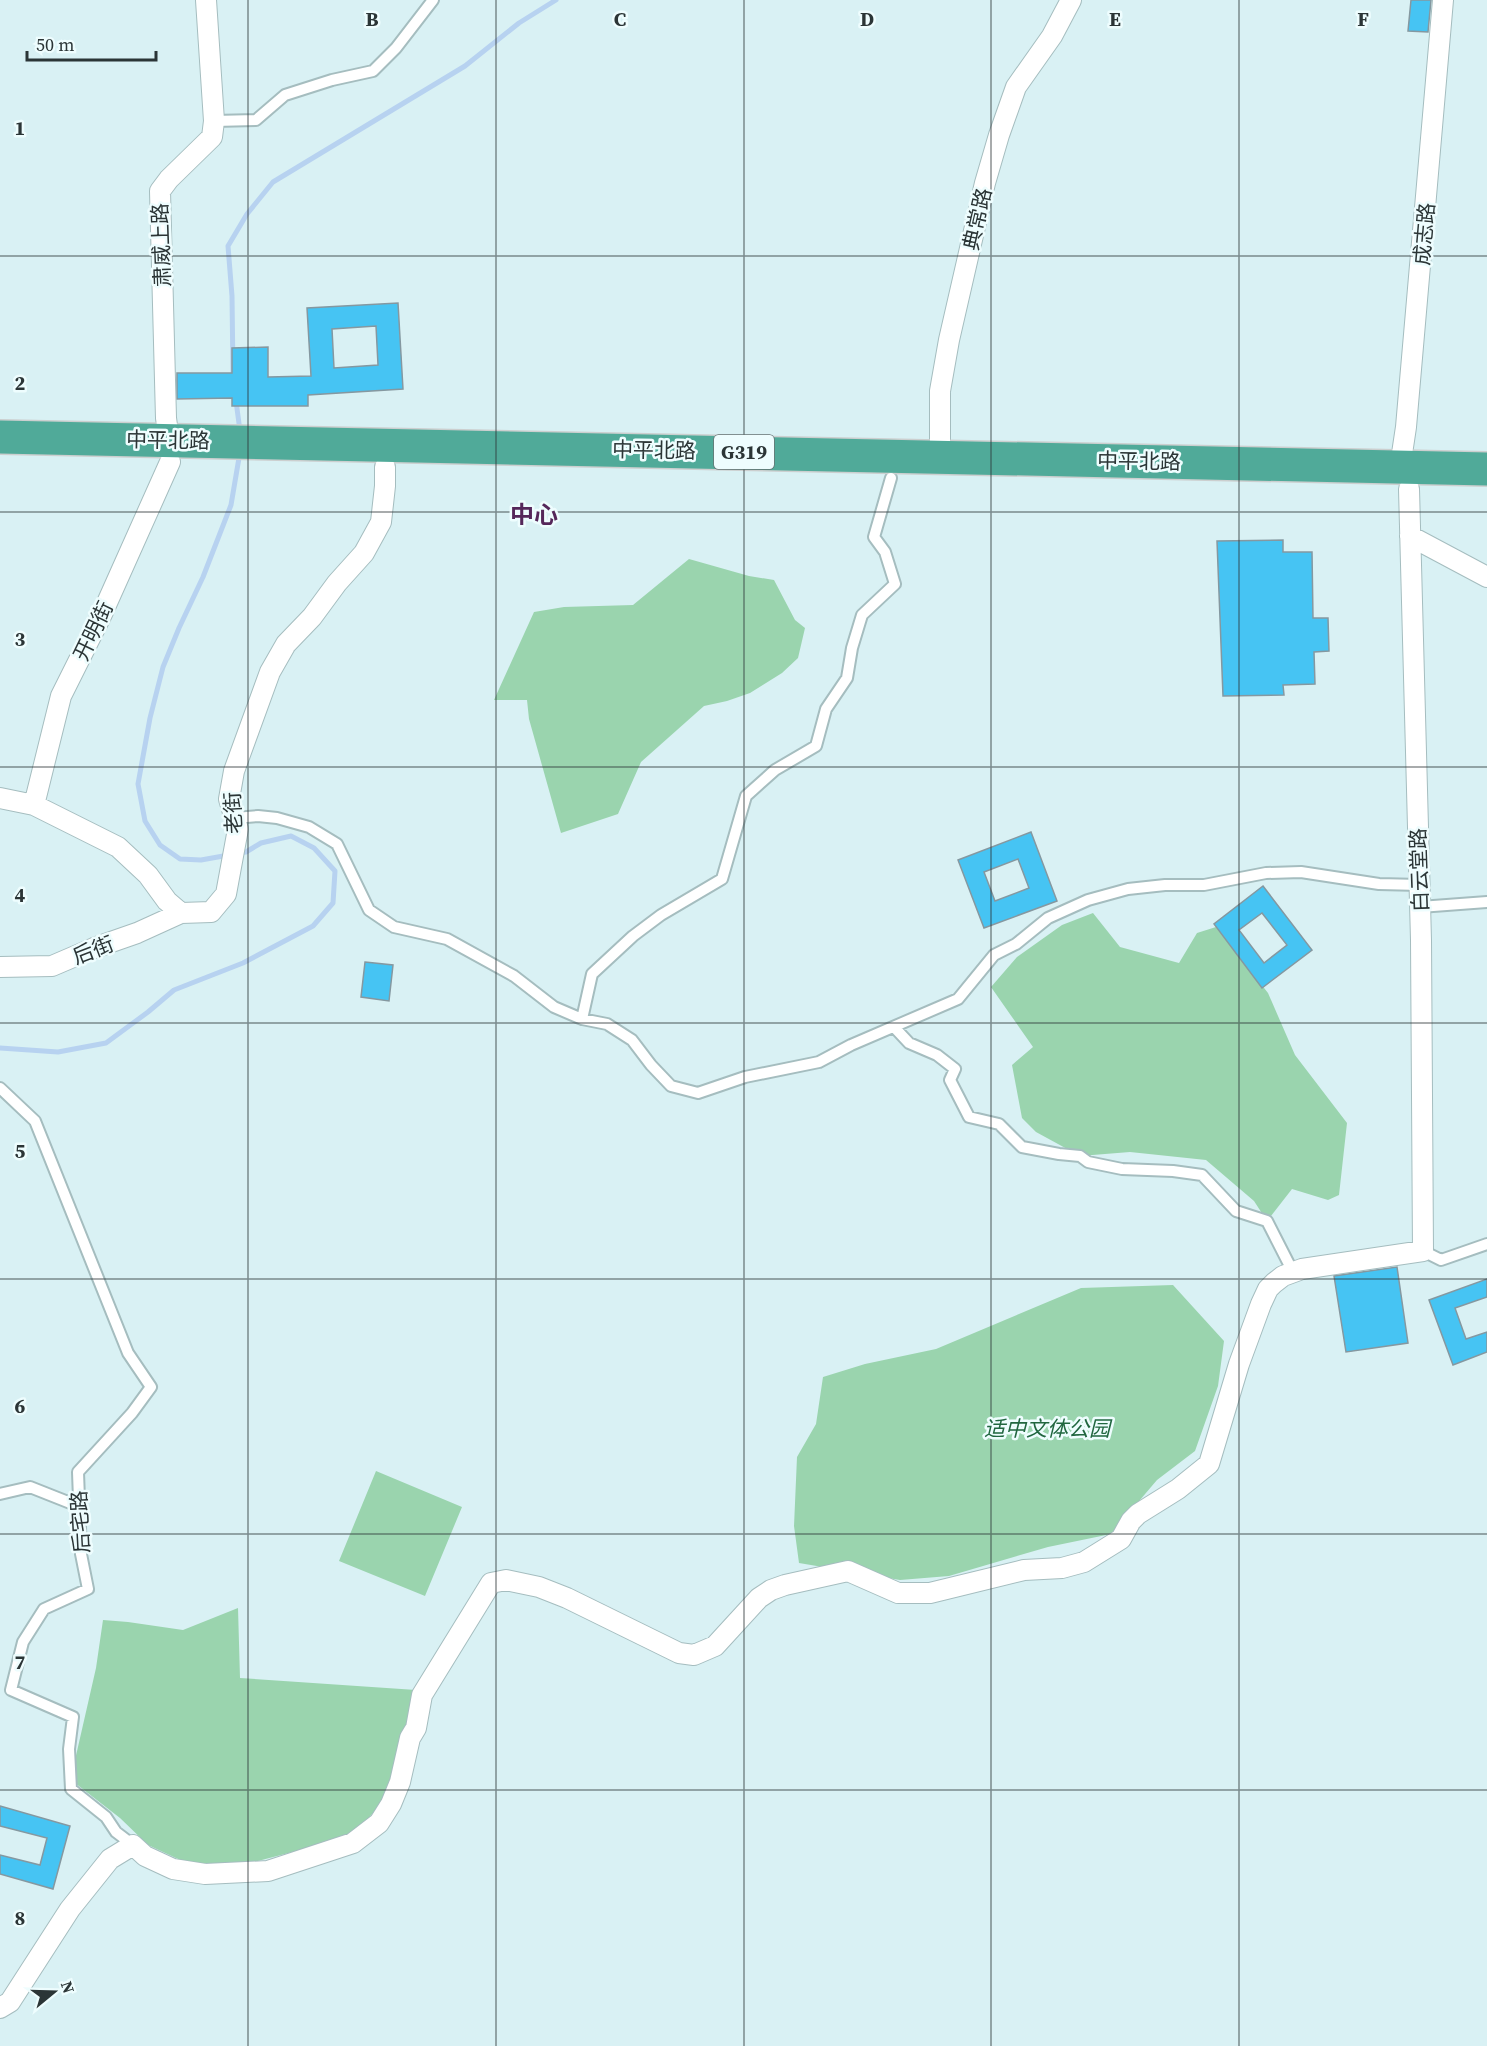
<svg xmlns="http://www.w3.org/2000/svg" width="1487" height="2046" viewBox="0 0 1487 2046" font-family="'Source Serif 4','Noto Sans SC',serif">
<rect width="100%" height="100%" fill="#d9f1f4"/>
<path fill="#9ad4ae" d="M 689,559 L 749,576 L 774,580 L 795,620 L 805,628 L 798,658 L 782,673 L 750,693 L 727,701 L 704,706 L 641,762 L 618,814 L 561,833 L 529,719 L 527,700 L 494,700 L 534,612 L 564,607 L 633,605 Z
M 1093,913 L 1120,947 L 1179,963 L 1197,933 L 1216,927 L 1268,993 L 1295,1055 L 1347,1123 L 1339,1195 L 1328,1200 L 1292,1189 L 1267,1221 L 1254,1201 L 1206,1160 L 1130,1152 L 1080,1156 L 1036,1132 L 1022,1118 L 1012,1065 L 1033,1047 L 991,987 L 1017,957 L 1062,925 Z
M 1173,1285 L 1224,1341 L 1218,1386 L 1195,1451 L 1157,1480 L 1111,1534 L 1048,1547 L 949,1576 L 900,1580 L 799,1563 L 794,1526 L 797,1457 L 816,1424 L 823,1377 L 865,1364 L 936,1349 L 1081,1288 Z
M 376,1471 L 462,1507 L 425,1596 L 339,1561 Z
M 238,1608 L 240,1678 L 416,1690 L 408,1729 L 385,1799 L 354,1835 L 304,1849 L 246,1864 L 191,1865 L 148,1845 L 120,1818 L 75,1783 L 75,1760 L 96,1668 L 103,1620 L 128,1622 L 183,1630 Z"/>
<g fill="none" stroke-linecap="round" stroke-linejoin="round">
<path stroke="#b7d2f0" stroke-width="5" d="M 233,374 L 232,296 L 228,246 L 247,214 L 273,182 L 465,66 L 519,23 L 556,0
M 236,401 L 240,431
M 229,855 L 201,860 L 180,859 L 160,845 L 145,821 L 138,784 L 150,718 L 163,667 L 179,628 L 203,577 L 231,505 L 240,452
M 0,1048 L 58,1052 L 106,1043 L 148,1012 L 174,990 L 243,963 L 313,926 L 333,903 L 335,871 L 314,848 L 291,836 L 261,843 L 246,852 L 238,853"/>
</g>
<path fill="#46c4f3" stroke="#8598a0" stroke-width="1.5" fill-rule="evenodd" d="M 1411,0 L 1431,0 L 1428,32 L 1408,31 Z
M 398,303 L 403,389 L 308,395 L 308,406 L 232,406 L 232,398 L 177,399 L 177,373 L 232,373 L 232,348 L 268,347 L 268,377 L 311,376 L 307,308 ZM 376,326 L 378,365 L 334,368 L 332,329 Z
M 1283,540 L 1283,552 L 1312,552 L 1313,618 L 1328,618 L 1329,651 L 1314,652 L 1315,684 L 1283,685 L 1284,695 L 1223,696 L 1217,541 Z
M 1031,832 L 1057,901 L 984,928 L 958,860 ZM 1018,859 L 1029,888 L 995,901 L 984,872 Z
M 1263,886 L 1312,950 L 1262,988 L 1214,924 ZM 1262,913 L 1287,945 L 1264,963 L 1239,930 Z
M 365,962 L 393,965 L 389,1001 L 361,997 Z
M 1397,1267 L 1408,1343 L 1346,1352 L 1334,1276 Z
M 1487,1279 L 1487,1297 L 1455,1308 L 1466,1339 L 1487,1332 L 1487,1352 L 1453,1365 L 1429,1300 Z
M 0,1806 L 70,1826 L 53,1889 L 0,1874 L 0,1855 L 40,1865 L 47,1838 L 0,1826 Z"/>
<g fill="none" stroke-linecap="round" stroke-linejoin="round">
<g stroke="#a5bdbf" stroke-width="14">
<path id="lane" d="M 214,121 L 256,120 L 285,95 L 332,80 L 373,71 L 396,48 L 433,0
M 235,818 L 258,816 L 277,818 L 309,827 L 337,844 L 369,910 L 394,927 L 447,939 L 514,976 L 554,1007 L 582,1019 L 592,974 L 633,936 L 661,915 L 722,879 L 746,796 L 775,770 L 816,746 L 826,709 L 847,678 L 852,648 L 862,615 L 895,584 L 885,552 L 874,537 L 891,478
M 1420,907 L 1487,902
M 582,1019 L 607,1024 L 632,1040 L 651,1065 L 671,1086 L 698,1093 L 745,1077 L 819,1062 L 851,1045 L 958,999 L 994,955 L 1016,944 L 1048,918 L 1088,900 L 1128,889 L 1165,885 L 1204,885 L 1266,873 L 1301,872 L 1379,884 L 1420,885
M 894,1027 L 909,1043 L 937,1055 L 955,1069 L 950,1080 L 969,1117 L 999,1124 L 1022,1147 L 1059,1154 L 1080,1156 L 1088,1162 L 1122,1169 L 1173,1171 L 1202,1175 L 1236,1211 L 1267,1221 L 1293,1272
M 0,1088 L 35,1121 L 128,1353 L 151,1387 L 132,1413 L 78,1472 L 81,1554 L 88,1589 L 44,1609 L 23,1642 L 11,1690 L 73,1717 L 69,1749 L 71,1789 L 106,1817 L 116,1832 L 133,1845
M 1423,1251 L 1441,1260 L 1487,1244
M 0,1494 L 30,1487 L 78,1506"/>
</g>
<g stroke="#a5bdbf" stroke-width="22">
<path id="street" d="M 169,440 L 166,418 L 160,191 L 169,179 L 212,137 L 214,121 L 206,0
M 940,457 L 940,391 L 949,340 L 985,183 L 999,135 L 1016,87 L 1052,36 L 1071,0
M 1400,467 L 1406,427 L 1443,0
M 1410,536 L 1487,577
M 0,798 L 34,805 L 118,847 L 148,875 L 167,901 L 181,913 L 211,912 L 226,894 L 238,829 L 229,799 L 234,771 L 270,672 L 286,644 L 312,617 L 337,583 L 364,553 L 381,522 L 385,486 L 385,467
M 34,805 L 61,696 L 102,614 L 170,462
M 0,967 L 52,966 L 94,948 L 137,933 L 181,913
M 0,2008 L 10,2002 L 70,1909 L 110,1859 L 133,1845 L 145,1856 L 173,1869 L 205,1874 L 268,1871 L 353,1843 L 379,1823 L 391,1804 L 400,1782 L 410,1738 L 416,1728 L 422,1695 L 491,1583 L 506,1580 L 539,1587 L 567,1598 L 679,1653 L 694,1655 L 715,1646 L 759,1598 L 771,1590 L 785,1585 L 848,1571 L 898,1593 L 930,1593 L 1024,1570 L 1062,1568 L 1084,1562 L 1121,1539 L 1131,1521 L 1138,1514 L 1178,1489 L 1209,1464 L 1239,1364 L 1261,1304 L 1268,1289 L 1274,1283 L 1283,1276 L 1302,1269 L 1423,1251 L 1421,940 L 1409,489"/>
</g>
<g stroke="#cccfcf" stroke-width="36">
<path id="highway" d="M 0,437 L 1487,469"/>
</g>
<use href="#lane" stroke="#fff" stroke-width="10"/>
<use href="#street" stroke="#fff" stroke-width="20"/>
<use href="#highway" stroke="#50aa99" stroke-width="33"/>
</g>
<path fill="none" stroke="#2b3536" stroke-width="1.5" stroke-opacity="0.55" d="M 248,0 L 248,2046M 496,0 L 496,2046M 744,0 L 744,2046M 991,0 L 991,2046M 1239,0 L 1239,2046M 0,256 L 1487,256M 0,512 L 1487,512M 0,767 L 1487,767M 0,1023 L 1487,1023M 0,1279 L 1487,1279M 0,1534 L 1487,1534M 0,1790 L 1487,1790"/>
<g text-anchor="middle" dominant-baseline="central" stroke-width="5" stroke-linejoin="round" paint-order="stroke">
<rect fill="#eefdfe" stroke="#667172" stroke-width="1.5" x="714" y="435" width="60" height="34" rx="4.5"/>
<g font-size="20" font-weight="bold" fill="#2b3536">
<text x="744" y="452">G319</text>
</g>
<g font-size="21" fill="#2b3536" stroke="#eefdfe">
<text transform="translate(977 219) rotate(-77)">典常路</text>
<text transform="translate(1424 234) rotate(-85)">成志路</text>
<text transform="translate(161 245) rotate(-92)">肃威上路</text>
<text transform="translate(168 440) rotate(1)">中平北路</text>
<text transform="translate(654 450) rotate(1)">中平北路</text>
<text transform="translate(1139 461) rotate(1)">中平北路</text>
<text transform="translate(93 631) rotate(-64)">开明街</text>
<text transform="translate(233 813) rotate(-93)">老街</text>
<text transform="translate(1419 870) rotate(-92)">白云堂路</text>
<text transform="translate(93 950) rotate(-21)">后街</text>
<text transform="translate(80 1522) rotate(-93)">后宅路</text>
</g>
<g font-size="21" font-style="italic" fill="#216740" stroke="#eefdfe">
<text x="1047" y="1428">适中文体公园</text>
</g>
<g font-size="24" font-weight="bold" fill="#55275a" stroke="#eefdfe">
<text x="534" y="514">中心</text>
</g>
</g>
<g font-size="20" text-anchor="middle" font-weight="bold" fill="#2b3536" stroke="#eefdfe" stroke-width="5" stroke-linejoin="round" paint-order="stroke">
<text x="372" y="26">B</text>
<text x="620" y="26">C</text>
<text x="867" y="26">D</text>
<text x="1115" y="26">E</text>
<text x="1363" y="26">F</text>
<text x="20" y="135">1</text>
<text x="20" y="390">2</text>
<text x="20" y="646">3</text>
<text x="20" y="902">4</text>
<text x="20" y="1158">5</text>
<text x="20" y="1413">6</text>
<text x="20" y="1669">7</text>
<text x="20" y="1925">8</text>
</g>
<g transform="translate(54 1992) rotate(71)" stroke="#eefdfe" stroke-width="4.5" paint-order="stroke">
<path d="M0-4.5L10 22L0 15L-10 22Z" fill="#2b3536"/>
<text y="-9" font-size="16" font-weight="bold" text-anchor="middle" fill="#2b3536">N</text>
</g>
<path d="M27 51v9h129v-9" fill="none" stroke="#2b3536" stroke-width="3"/>
<text x="36" y="51" font-size="18" fill="#2b3536" stroke="#eefdfe" stroke-width="4.5" paint-order="stroke">50 m</text>
</svg>
